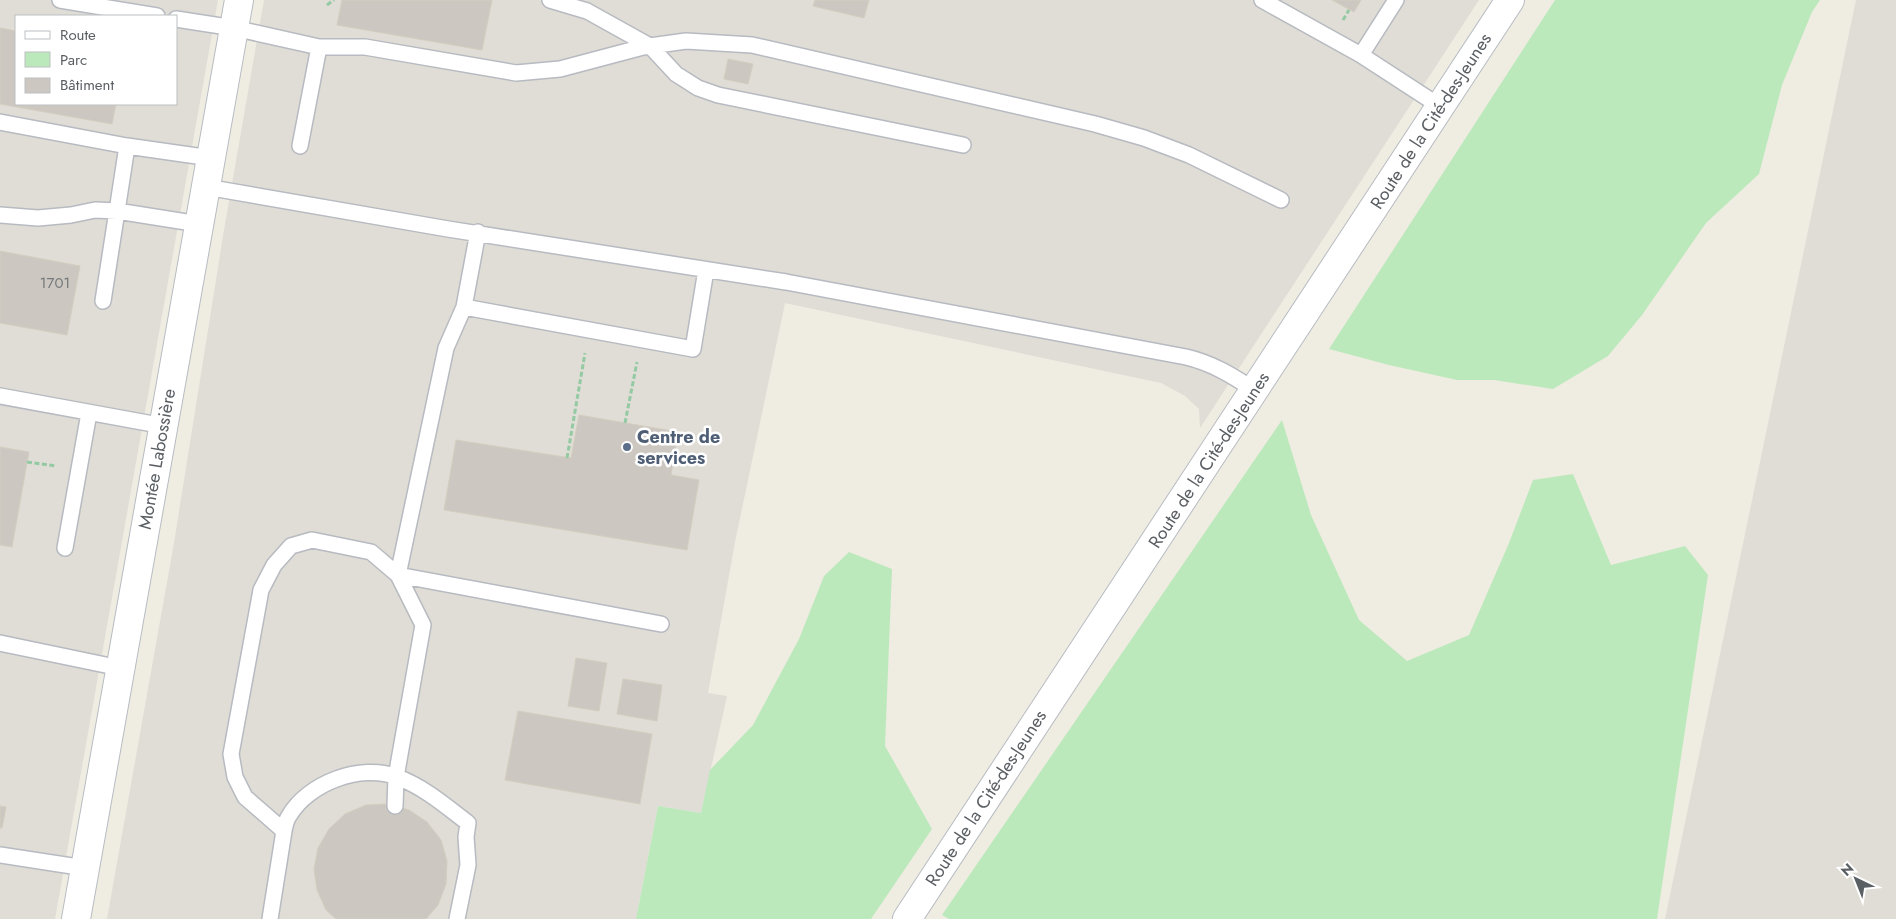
<svg xmlns="http://www.w3.org/2000/svg" width="1896" height="919" viewBox="0 0 1896 919" font-family="Jost,sans-serif">
<rect width="100%" height="100%" fill="#efece2"/>
<path fill="#dfddd6" fill-rule="evenodd" d="M 0,0 L 218,0 L 55,919 L 0,919 ZM 16,16 L 176,16 L 176,104 L 16,104 Z
M 264,0 L 1479,0 L 1200,428 L 1199,409 L 1185,396 L 1161,383 L 785,303 L 735,542 L 708,693 L 727,696 L 701,813 L 658,806 L 636,919 L 107,919 L 174,543 L 224,230 Z
M 1856,0 L 1896,0 L 1896,919 L 1665,919 Z"/>
<path fill="#bce9bb" d="M 1555,0 L 1820,0 L 1812,12 L 1782,85 L 1759,174 L 1706,223 L 1642,315 L 1608,356 L 1553,389 L 1494,380 L 1457,380 L 1389,365 L 1329,349 Z
M 1282,420 L 1311,515 L 1359,620 L 1407,661 L 1469,635 L 1509,543 L 1533,480 L 1573,474 L 1611,565 L 1685,546 L 1708,575 L 1657,919 L 949,919 L 942,915 Z
M 849,552 L 892,569 L 885,746 L 932,829 L 871,919 L 636,919 L 658,806 L 701,813 L 710,770 L 753,725 L 799,639 L 824,576 Z"/>
<path fill="#ccc8c1" stroke="#d4cdbf" d="M 342,0 L 492,0 L 482,50 L 337,25 Z
M 815,0 L 869,0 L 864,18 L 813,6 Z
M 1332,0 L 1361,0 L 1354,12 Z
M 0,28 L 16,31 L 16,104 L 116,104 L 112,124 L 0,104 Z
M 728,59 L 753,64 L 748,84 L 724,79 Z
M 0,251 L 80,266 L 67,335 L 0,323 Z
M 579,415 L 678,432 L 671,475 L 699,480 L 687,550 L 444,510 L 456,440 L 571,458 Z
M 0,447 L 29,452 L 12,547 L 0,545 Z
M 576,658 L 607,663 L 599,711 L 568,706 Z
M 623,679 L 662,685 L 657,721 L 617,714 Z
M 518,711 L 652,734 L 640,804 L 505,780 Z
M 388,804 L 409,810 L 427,822 L 441,840 L 447,861 L 446,884 L 438,905 L 426,919 L 336,919 L 326,910 L 317,890 L 314,869 L 318,848 L 329,829 L 345,814 L 366,805 Z
M 0,806 L 6,807 L 2,828 L 0,828 Z"/>
<g fill="none" stroke-linecap="round" stroke-linejoin="round">
<g stroke="#b7bac0" stroke-width="18">
<path id="lane" d="M 60,0 L 157,16
M 550,0 L 587,11 L 650,46 L 676,74 L 698,88 L 718,95 L 963,145
M 1262,0 L 1361,55
M 1396,0 L 1361,55 L 1441,107
M 176,19 L 234,28 L 319,47 L 300,146
M 319,47 L 365,47 L 516,73 L 560,69 L 643,47 L 686,41 L 752,45 L 1095,124 L 1144,138 L 1189,155 L 1281,200
M 0,122 L 127,146
M 206,187 L 448,229 L 786,282 L 1186,357 C 1212,363 1233,376 1254,390
M 0,215 L 38,218 L 71,215 L 95,210 L 117,211 L 127,146 L 211,158
M 478,232 L 464,307 L 693,349 L 706,270
M 103,301 L 117,211 L 199,224
M 0,396 L 164,426
M 65,548 L 89,413
M 398,575 L 446,348 L 464,307
M 398,575 L 661,624
M 0,643 L 120,668
M 284,831 L 245,797 L 235,777 L 231,754 L 261,590 L 274,565 L 291,546 L 312,540 L 371,552 L 398,575 L 423,625 L 396,777 L 395,806
M 0,855 L 85,868
M 270,919 L 284,831 C 285,826 286,820 289,816 C 308,783 361,763 397,777 C 424,787 446,806 468,823 L 466,837 L 468,865 L 457,919"/>
</g>
<g stroke="#b7bcc2" stroke-width="30">
<path id="secondary" d="M 76,919 L 239,0
M 907,919 L 1510,0"/>
</g>
<path stroke="#94caa3" stroke-width="3" stroke-dasharray="5 2.5" stroke-linecap="butt" d="M 327,5 L 334,0
M 1343,20 L 1349,10
M 625,423 L 637,362
M 567,458 L 585,353
M 27,462 L 56,466"/>
<use href="#lane" stroke="#fff" stroke-width="15"/>
<use href="#secondary" stroke="#fff" stroke-width="28"/>
</g>
<circle fill="#5c6f8a" stroke="#fff" stroke-width="2" cx="627" cy="447" r="5"/>
<g text-anchor="middle" dominant-baseline="central" stroke-width="5" stroke-linejoin="round" paint-order="stroke">
<g font-size="15" fill="#76797b">
<text x="55" y="283">1701</text>
</g>
<g font-size="18" fill="#5a5f64" stroke="#fff">
<text transform="translate(1431 121) rotate(-57)">Route de la Cité-des-Jeunes</text>
<text transform="translate(157 459) rotate(-80)">Montée Labossière</text>
<text transform="translate(1209 460) rotate(-57)">Route de la Cité-des-Jeunes</text>
<text transform="translate(986 798) rotate(-57)">Route de la Cité-des-Jeunes</text>
</g>
<g font-size="18" font-weight="bold" fill="#4e5e75" stroke="#fff" text-anchor="start">
<text x="637" y="437">Centre de<tspan x="637" dy="21">services</tspan></text>
</g>
</g>
<rect x="15" y="15" width="162" height="90" fill="#ffffff" stroke="#bdbfc1"/>
<rect x="25" y="31" width="25" height="8" fill="#ffffff" stroke="#bdbfc1"/>
<text x="60" y="40" font-size="15" fill="#5a5f64">Route</text>
<rect x="25" y="52" width="25" height="15" fill="#bce9bb" stroke="#bdbfc1"/>
<text x="60" y="65" font-size="15" fill="#5a5f64">Parc</text>
<rect x="25" y="78" width="25" height="15" fill="#ccc8c1" stroke="#bdbfc1"/>
<text x="60" y="90" font-size="15" fill="#5a5f64">Bâtiment</text>
<g transform="translate(1856 879) rotate(317)" stroke="#ffffff" stroke-width="4" paint-order="stroke">
<path d="M0-4L9 19L0 12L-9 19Z" fill="#5a5f64"/>
<text y="-8" font-size="14" font-weight="bold" text-anchor="middle" fill="#5a5f64">N</text>
</g>
</svg>
